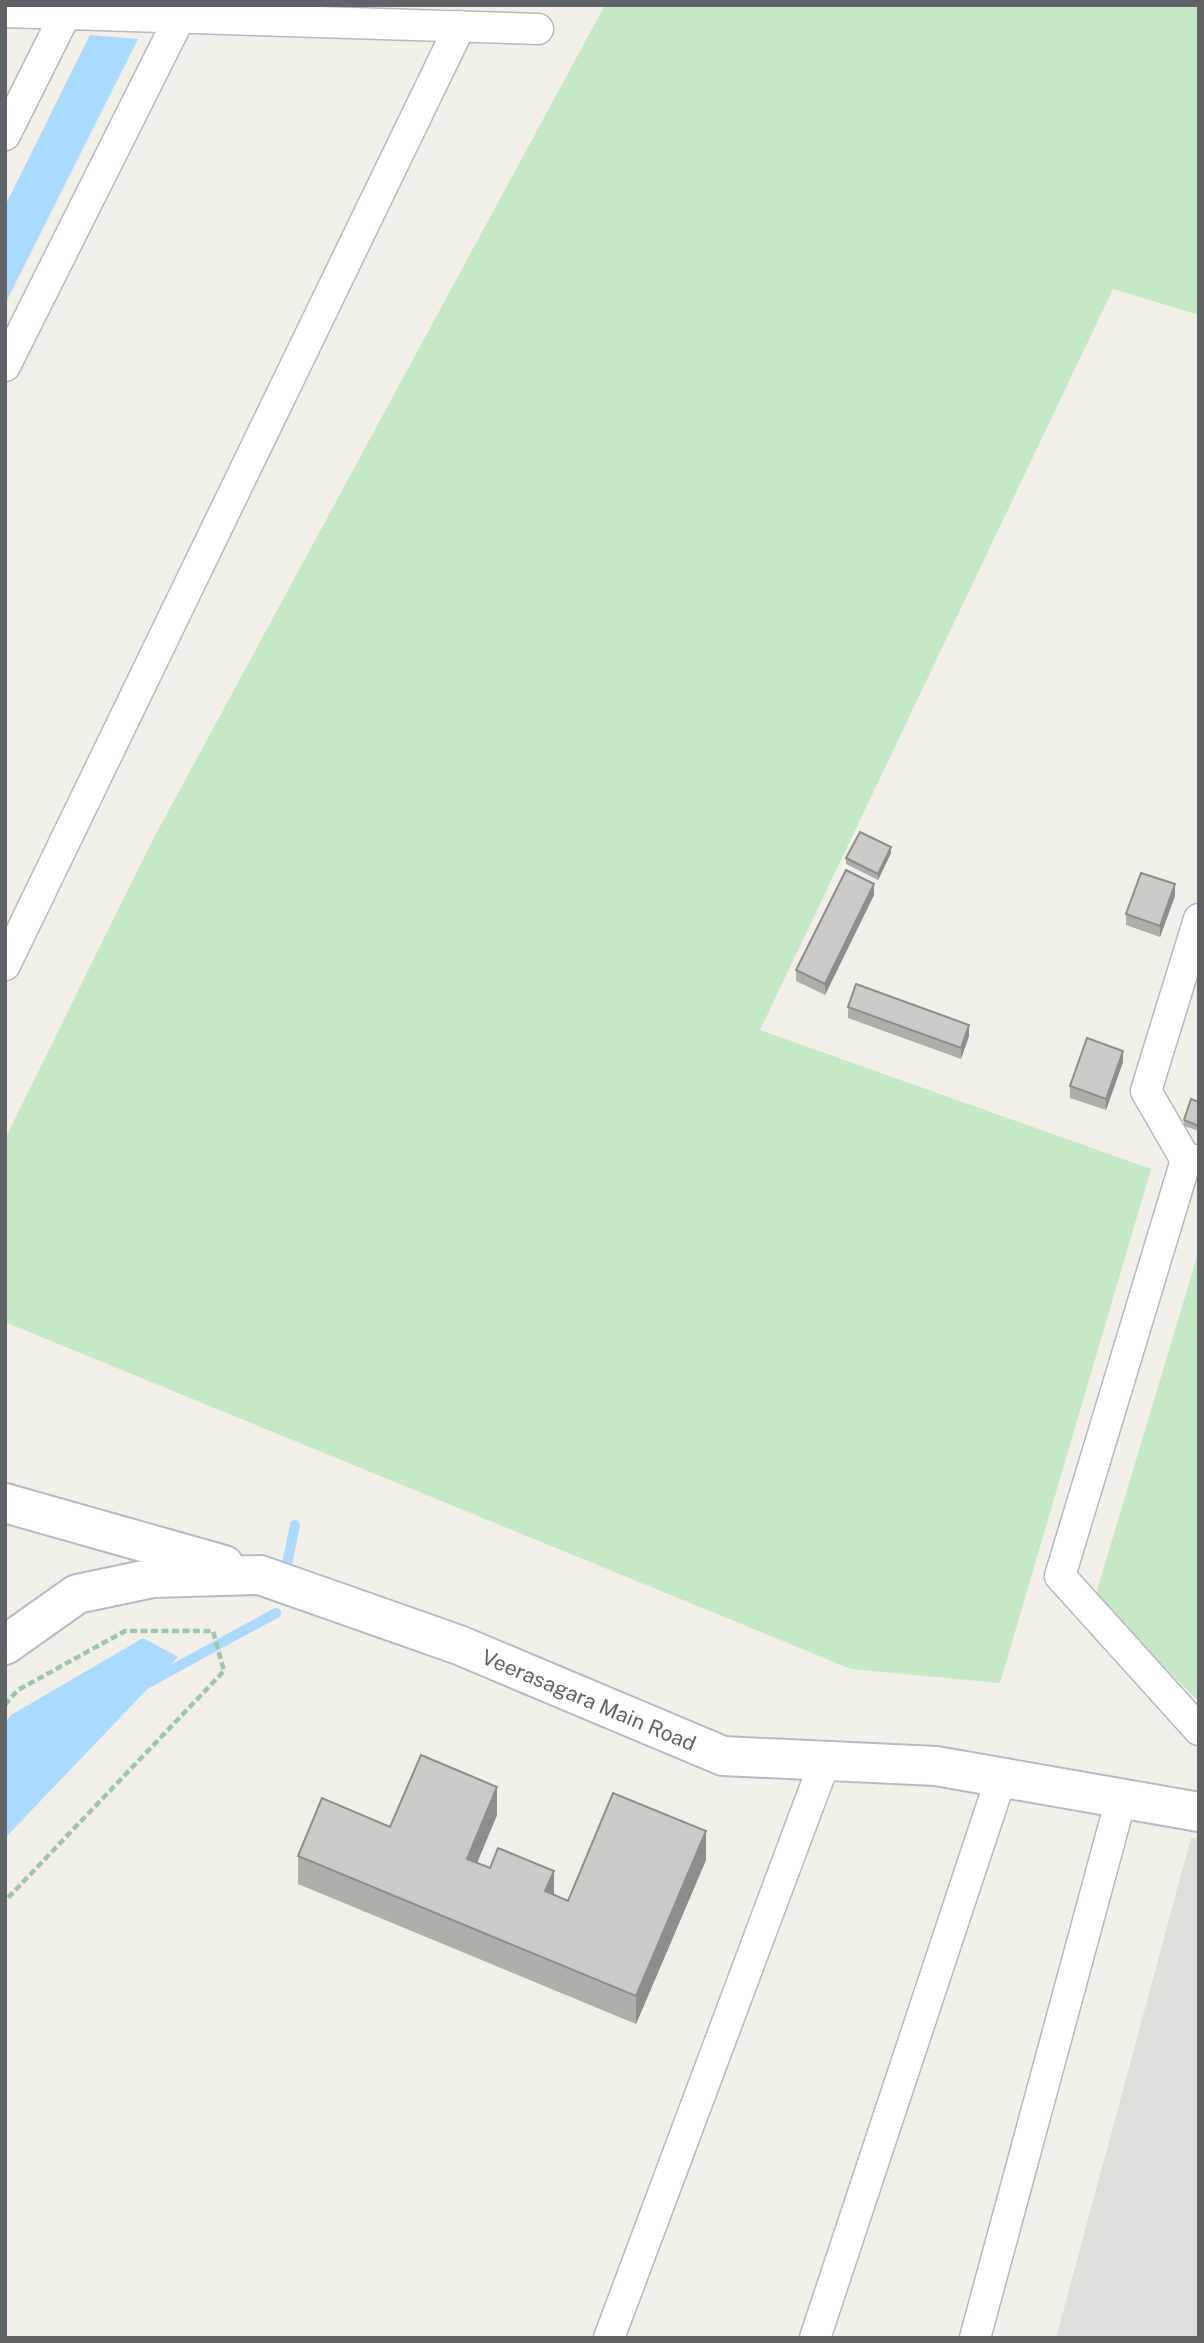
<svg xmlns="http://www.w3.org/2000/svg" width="1204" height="2343" viewBox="0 0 1204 2343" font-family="'Public Sans',sans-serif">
<rect width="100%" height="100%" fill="#f1efe8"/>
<path fill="#e0deda" d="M 1191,1838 L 1199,1839 L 1199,2338 L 1056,2338 Z"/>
<path fill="#c5e8c5" d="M 605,5 L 1199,5 L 1199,315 L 1113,289 L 760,1030 L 1151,1169 L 1000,1683 L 851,1669 L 5,1322 L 5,1139 L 150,845 Z
M 1199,1250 L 1199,1702 L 1095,1597 Z"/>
<path fill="#aadaff" d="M 90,35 L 138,39 L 5,304 L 5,206 Z
M 143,1638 L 178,1657 L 5,1838 L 5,1723 L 11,1715 Z"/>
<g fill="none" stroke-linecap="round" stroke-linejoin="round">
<path stroke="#aadaff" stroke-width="10" d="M 287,1564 L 295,1525
M 146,1684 L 276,1613"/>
<g stroke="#b5b8bc" stroke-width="33">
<path id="street" d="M 5,12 L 538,29
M 5,135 L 70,5
M 5,366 L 186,5
M 5,965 L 460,26
M 1186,1160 L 1146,1091 L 1199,919
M 1199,1160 L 1186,1160 L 1060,1576 L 1199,1730
M 609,2338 L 825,1761
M 815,2338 L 1001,1778
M 975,2338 L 1121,1799"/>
</g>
<g stroke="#b6babf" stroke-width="42">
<g id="secondary">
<path d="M 5,1503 L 224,1565"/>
<path id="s1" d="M 5,1645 L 77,1594 L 153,1578 L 260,1575 L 459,1645 L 723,1756 L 936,1766 L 1199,1812"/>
</g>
</g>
<path stroke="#9cc7a9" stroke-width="4.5" stroke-dasharray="7 3.5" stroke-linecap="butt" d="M 5,1705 L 18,1690 L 125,1631 L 213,1631 L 224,1671 L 5,1901"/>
<use href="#street" stroke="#fff" stroke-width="30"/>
<use href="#secondary" stroke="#fff" stroke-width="38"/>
</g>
<path fill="#afaea9" d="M 891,853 L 878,880 L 846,864 L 846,858 Z
M 874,895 L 825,995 L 796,981 L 796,970 Z
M 1175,896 L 1160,937 L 1126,925 L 1126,914 Z
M 848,1007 L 969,1036 L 961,1059 L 848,1018 Z
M 1123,1062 L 1106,1110 L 1070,1098 L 1070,1086 Z
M 1199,1102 L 1199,1131 L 1184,1126 L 1184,1120 Z
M 497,1815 L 477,1863 L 568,1901 L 706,1860 L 636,2024 L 298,1884 L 298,1856 L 390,1827 Z"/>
<path fill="#8f8d8a" d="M 891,847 L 891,853 L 878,880 L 878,874 Z
M 874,884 L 874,895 L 825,995 L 825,984 Z
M 1175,884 L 1175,896 L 1160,937 L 1160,926 Z
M 969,1025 L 969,1036 L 961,1059 L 961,1048 Z
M 1123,1051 L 1123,1062 L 1106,1110 L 1106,1099 Z
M 497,1787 L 497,1815 L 467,1887 L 467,1859 Z
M 706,1831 L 706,1860 L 636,2024 L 636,1996 Z
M 554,1871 L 554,1899 L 545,1891 Z"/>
<path fill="#cccac5" stroke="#8f8d8a" stroke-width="2" d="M 860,832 L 891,847 L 878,874 L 846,858 Z
M 846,870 L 874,884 L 825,984 L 796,970 Z
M 1141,873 L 1175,884 L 1160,926 L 1126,914 Z
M 856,984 L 969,1025 L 961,1048 L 848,1007 Z
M 1087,1038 L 1123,1051 L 1106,1099 L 1070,1086 Z
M 1191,1099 L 1199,1102 L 1199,1126 L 1184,1120 Z
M 421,1755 L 497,1787 L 467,1859 L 490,1868 L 498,1848 L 554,1871 L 545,1891 L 568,1901 L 613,1793 L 706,1831 L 636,1996 L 298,1856 L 322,1798 L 390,1827 Z"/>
<g text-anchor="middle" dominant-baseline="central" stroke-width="5" stroke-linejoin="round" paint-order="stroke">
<g font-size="21" fill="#5f6368" stroke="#fff">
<text stroke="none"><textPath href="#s1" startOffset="625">Veerasagara Main Road</textPath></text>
</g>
</g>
<rect width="1204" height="2343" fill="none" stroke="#5f6368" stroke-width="14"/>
</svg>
